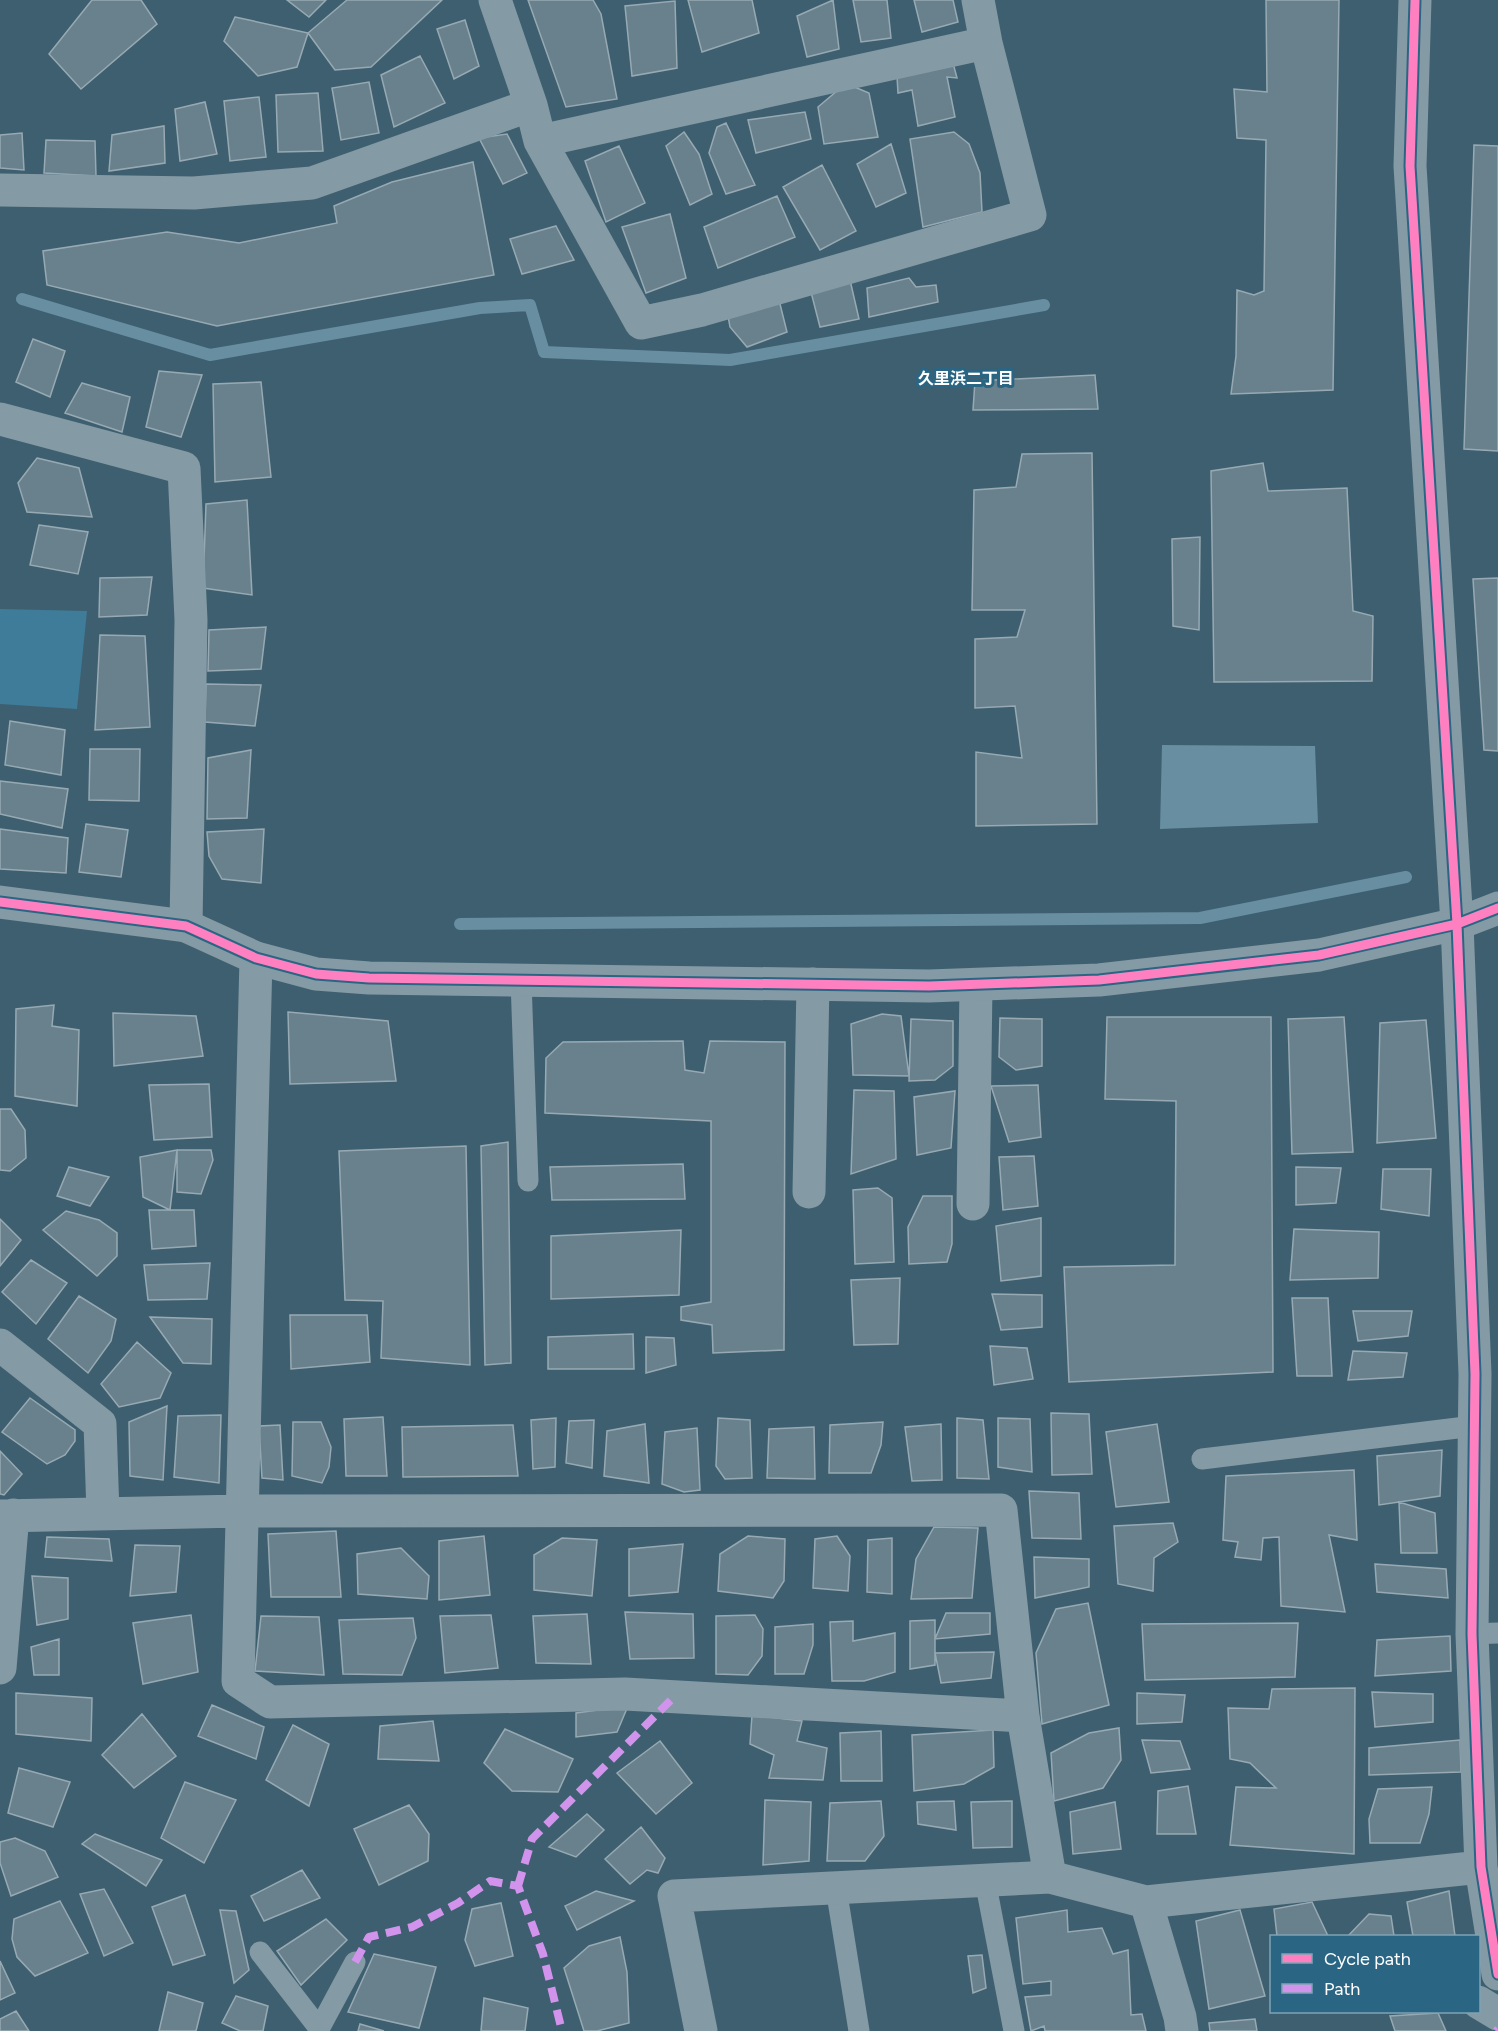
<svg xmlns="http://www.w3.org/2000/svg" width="1498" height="2031" viewBox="0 0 1498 2031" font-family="Figtree,'Noto Sans JP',sans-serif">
<rect width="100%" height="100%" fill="#3e5f6f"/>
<path fill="#3f7c99" d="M 0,609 L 87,611 L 77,709 L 0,704 Z"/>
<path fill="#678ea1" d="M 1162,745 L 1315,746 L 1318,823 L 1160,829 Z"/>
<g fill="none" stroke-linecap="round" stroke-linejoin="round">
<path stroke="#678ea1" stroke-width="12" d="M 22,299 L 210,355 L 480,308 L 530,305 L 544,352 L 730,360 L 1044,305
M 460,924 L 1200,918 L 1406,877"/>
</g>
<path fill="#69818d" stroke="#97aab3" stroke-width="1.5" d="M 92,0 L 141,0 L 157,24 L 81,89 L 49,54 Z
M 287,0 L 326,0 L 309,17 Z
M 347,0 L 442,0 L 371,67 L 335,70 L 308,33 Z
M 528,0 L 593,0 L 601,14 L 617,99 L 566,107 Z
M 688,0 L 752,0 L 759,33 L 702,52 Z
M 833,0 L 839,49 L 807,57 L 797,16 Z
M 853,0 L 887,0 L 891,38 L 861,42 Z
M 914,0 L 953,0 L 958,22 L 922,32 Z
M 1266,0 L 1339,0 L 1333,390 L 1231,394 L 1236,356 L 1237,290 L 1254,295 L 1264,291 L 1266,140 L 1237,138 L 1234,89 L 1267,92 Z
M 675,1 L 677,68 L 632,76 L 625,6 Z
M 235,17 L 308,33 L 297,67 L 258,76 L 224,41 Z
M 465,20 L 479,66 L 454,79 L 437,29 Z
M 420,56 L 445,103 L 394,127 L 381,75 Z
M 953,63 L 957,78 L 947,77 L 955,117 L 918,126 L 912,90 L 898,93 L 897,76 Z
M 369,82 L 379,133 L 341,140 L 332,88 Z
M 852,86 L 869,93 L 878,137 L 824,144 L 818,107 L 837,91 Z
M 318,93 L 323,151 L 278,152 L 276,95 Z
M 259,97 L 266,157 L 230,161 L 224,101 Z
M 205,102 L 217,154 L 180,161 L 175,109 Z
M 805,112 L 811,139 L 756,153 L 748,120 Z
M 726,123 L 755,185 L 726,194 L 709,153 L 717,127 Z
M 164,126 L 165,163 L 109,171 L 112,135 Z
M 684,132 L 699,154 L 712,194 L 690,205 L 666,146 Z
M 954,132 L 969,144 L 980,173 L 982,212 L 923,227 L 910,139 Z
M 22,133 L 24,170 L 0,168 L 0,135 Z
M 507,134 L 527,173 L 503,184 L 479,138 Z
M 46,140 L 95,141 L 96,176 L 44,173 Z
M 891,144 L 906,193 L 876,207 L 857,164 Z
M 1474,145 L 1498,146 L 1498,451 L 1464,449 Z
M 619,146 L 645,203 L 606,222 L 585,161 Z
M 473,162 L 494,275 L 217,326 L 47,285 L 43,251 L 167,232 L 239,243 L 337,223 L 334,206 L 392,182 Z
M 822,165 L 856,231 L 820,250 L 783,187 Z
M 777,196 L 795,237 L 718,268 L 704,227 Z
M 670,214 L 686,278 L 646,293 L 622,227 Z
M 556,226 L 574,260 L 522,274 L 510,239 Z
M 909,278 L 916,287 L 936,285 L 938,302 L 869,317 L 867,288 Z
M 850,280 L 859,319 L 820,327 L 811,292 Z
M 779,300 L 787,332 L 747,347 L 730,327 L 728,316 Z
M 33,339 L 65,351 L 50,397 L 16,382 Z
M 159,371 L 202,375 L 181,437 L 146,427 Z
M 1095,375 L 1098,409 L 973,410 L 975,381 Z
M 261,382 L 271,477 L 215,482 L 213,384 Z
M 82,383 L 130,397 L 122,432 L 65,413 Z
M 1092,453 L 1097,824 L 976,826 L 976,752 L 1022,758 L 1015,706 L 975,708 L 975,639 L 1017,637 L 1025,610 L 972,610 L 974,490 L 1016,487 L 1022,454 Z
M 37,458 L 79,468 L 92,517 L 27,512 L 18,483 Z
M 1263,463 L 1268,491 L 1347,488 L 1353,611 L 1373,616 L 1372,681 L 1214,682 L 1211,471 Z
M 247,500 L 252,595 L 203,588 L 206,504 Z
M 39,525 L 88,532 L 78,574 L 30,565 Z
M 1200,537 L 1199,630 L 1173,626 L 1172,539 Z
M 152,577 L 147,615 L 99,617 L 100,578 Z
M 1498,578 L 1498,751 L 1484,750 L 1473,579 Z
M 266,627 L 261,669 L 208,671 L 209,630 Z
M 100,635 L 145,636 L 150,727 L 95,730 Z
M 206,684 L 261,685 L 255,726 L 205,722 Z
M 10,721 L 65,730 L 61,775 L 5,765 Z
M 90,749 L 140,749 L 139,801 L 89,800 Z
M 251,750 L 247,818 L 207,819 L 208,758 Z
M 0,781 L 68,789 L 62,828 L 0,814 Z
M 86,824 L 128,830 L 121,877 L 79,872 Z
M 0,829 L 68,838 L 66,873 L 0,869 Z
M 264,829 L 261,883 L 222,879 L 209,856 L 207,832 Z
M 54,1005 L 52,1026 L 79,1030 L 77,1106 L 15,1096 L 16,1009 Z
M 288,1012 L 388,1021 L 396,1081 L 290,1084 Z
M 113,1013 L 196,1016 L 203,1056 L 114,1066 Z
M 882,1014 L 901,1016 L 909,1076 L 853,1075 L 851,1024 Z
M 1107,1017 L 1271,1017 L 1273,1372 L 1069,1382 L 1064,1267 L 1175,1265 L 1176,1101 L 1105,1099 Z
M 1344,1017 L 1353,1152 L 1292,1154 L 1288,1019 Z
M 1000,1018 L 1042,1019 L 1042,1066 L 1016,1070 L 999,1057 Z
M 911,1019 L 953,1021 L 953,1066 L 935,1080 L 909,1081 Z
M 1426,1020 L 1436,1138 L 1377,1143 L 1380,1023 Z
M 683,1041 L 685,1070 L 704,1073 L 710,1041 L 785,1042 L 784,1350 L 713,1353 L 712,1325 L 681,1320 L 681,1307 L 711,1302 L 711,1121 L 545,1113 L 546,1058 L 563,1042 Z
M 209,1084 L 212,1137 L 154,1140 L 149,1085 Z
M 1038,1085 L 1041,1137 L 1009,1142 L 991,1086 Z
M 854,1090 L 894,1091 L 896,1159 L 851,1174 Z
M 955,1091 L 951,1148 L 917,1155 L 914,1097 Z
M 0,1109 L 11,1109 L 25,1130 L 26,1158 L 10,1171 L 0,1170 Z
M 508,1142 L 511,1363 L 485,1365 L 481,1146 Z
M 466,1146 L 470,1365 L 381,1358 L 383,1301 L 345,1300 L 339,1151 Z
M 177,1150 L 170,1210 L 143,1197 L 140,1157 Z
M 177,1150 L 211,1150 L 213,1160 L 201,1194 L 177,1192 Z
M 1034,1156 L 1038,1206 L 1003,1210 L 999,1157 Z
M 683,1164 L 685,1199 L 552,1200 L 550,1167 Z
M 69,1167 L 109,1177 L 90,1206 L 57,1196 Z
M 1296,1167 L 1341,1168 L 1336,1203 L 1296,1205 Z
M 1383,1169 L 1431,1169 L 1429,1216 L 1381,1209 Z
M 878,1188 L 892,1198 L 894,1262 L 855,1264 L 853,1190 Z
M 923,1196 L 952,1196 L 952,1244 L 947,1262 L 909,1264 L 908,1227 Z
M 149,1210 L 194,1210 L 196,1246 L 152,1249 Z
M 66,1211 L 99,1220 L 117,1233 L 117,1256 L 97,1276 L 43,1230 Z
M 1041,1218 L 1041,1276 L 1001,1281 L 996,1226 Z
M 0,1219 L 21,1240 L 0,1266 Z
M 1294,1229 L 1379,1232 L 1378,1278 L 1290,1280 Z
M 681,1230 L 679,1295 L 551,1299 L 551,1236 Z
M 31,1260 L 67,1283 L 36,1324 L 2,1292 Z
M 210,1263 L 207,1299 L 148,1300 L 144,1265 Z
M 900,1278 L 898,1344 L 854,1345 L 851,1280 Z
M 992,1294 L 1042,1295 L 1042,1327 L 1001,1330 Z
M 79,1296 L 116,1319 L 111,1341 L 88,1373 L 48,1339 Z
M 1292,1298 L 1328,1298 L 1332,1376 L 1297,1376 Z
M 1353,1311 L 1412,1311 L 1408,1336 L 1358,1341 Z
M 290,1315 L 367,1315 L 370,1362 L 291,1369 Z
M 150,1317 L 212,1319 L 211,1364 L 183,1363 Z
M 633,1334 L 634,1369 L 548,1369 L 548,1337 Z
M 646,1337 L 674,1338 L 676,1365 L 646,1373 Z
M 137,1342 L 171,1373 L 160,1398 L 119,1407 L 101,1384 Z
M 990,1346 L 1027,1348 L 1033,1379 L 994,1385 Z
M 1353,1351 L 1407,1353 L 1403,1377 L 1348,1380 Z
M 30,1398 L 75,1430 L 75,1441 L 65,1455 L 47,1464 L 2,1432 Z
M 167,1406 L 163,1480 L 130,1476 L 129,1422 Z
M 1051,1413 L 1089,1414 L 1092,1474 L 1052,1475 Z
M 221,1415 L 219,1483 L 174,1477 L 178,1416 Z
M 383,1417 L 387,1476 L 346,1476 L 344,1419 Z
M 556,1418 L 555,1467 L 533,1469 L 531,1420 Z
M 718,1418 L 750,1420 L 752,1478 L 725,1479 L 716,1466 Z
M 957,1418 L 983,1420 L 989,1479 L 957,1478 Z
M 998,1418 L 1030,1419 L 1032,1472 L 998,1467 Z
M 594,1420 L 592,1468 L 566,1463 L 569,1421 Z
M 293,1422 L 321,1422 L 331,1447 L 329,1467 L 322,1483 L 292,1476 Z
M 883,1422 L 881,1445 L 871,1473 L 829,1473 L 830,1425 Z
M 645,1424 L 649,1483 L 604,1476 L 607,1431 Z
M 941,1424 L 942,1480 L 912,1481 L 905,1427 Z
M 1157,1424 L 1169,1502 L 1116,1507 L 1106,1432 Z
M 280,1425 L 283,1480 L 262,1478 L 259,1426 Z
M 513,1425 L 518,1476 L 403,1477 L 402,1427 Z
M 814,1427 L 815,1479 L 767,1478 L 769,1429 Z
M 697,1428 L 700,1490 L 684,1492 L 662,1484 L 665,1432 Z
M 1442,1450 L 1440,1496 L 1379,1505 L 1377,1456 Z
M 0,1451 L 22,1474 L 4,1495 L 0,1494 Z
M 1354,1470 L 1357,1540 L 1329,1535 L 1345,1612 L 1281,1606 L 1279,1537 L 1263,1538 L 1261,1560 L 1235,1557 L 1238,1542 L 1223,1540 L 1226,1476 Z
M 1029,1491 L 1079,1493 L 1081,1539 L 1032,1538 Z
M 1399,1502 L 1435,1513 L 1437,1553 L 1401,1553 Z
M 1173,1523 L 1178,1542 L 1154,1558 L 1153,1591 L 1118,1584 L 1114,1526 Z
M 934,1527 L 978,1528 L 972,1598 L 911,1599 L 916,1559 Z
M 336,1531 L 341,1597 L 271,1597 L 268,1534 Z
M 484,1536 L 490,1595 L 439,1600 L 439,1541 Z
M 748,1536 L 785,1539 L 784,1581 L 773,1598 L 718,1591 L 720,1554 Z
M 837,1536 L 850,1556 L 848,1591 L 813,1588 L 815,1539 Z
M 47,1537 L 109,1539 L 112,1561 L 45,1557 Z
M 562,1538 L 597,1540 L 592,1596 L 534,1590 L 534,1555 Z
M 892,1538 L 892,1594 L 867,1592 L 868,1540 Z
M 683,1544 L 678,1592 L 629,1596 L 629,1549 Z
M 135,1545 L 180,1546 L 176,1592 L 130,1596 Z
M 401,1548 L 429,1576 L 427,1599 L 358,1594 L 357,1554 Z
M 1034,1557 L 1089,1559 L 1089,1587 L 1035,1598 Z
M 1375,1564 L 1446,1569 L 1448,1598 L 1377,1592 Z
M 32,1576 L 68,1578 L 68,1619 L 37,1625 Z
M 1088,1603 L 1109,1705 L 1042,1724 L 1036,1653 L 1056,1609 Z
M 625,1612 L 693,1614 L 694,1658 L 630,1659 Z
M 946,1613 L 990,1613 L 990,1634 L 935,1639 Z
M 587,1614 L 591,1664 L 536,1663 L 533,1616 Z
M 191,1615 L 198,1672 L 143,1684 L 133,1623 Z
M 491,1615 L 498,1668 L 445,1673 L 440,1616 Z
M 755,1615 L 763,1629 L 762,1656 L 748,1675 L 716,1674 L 716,1616 Z
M 261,1616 L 319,1617 L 324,1675 L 255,1671 Z
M 413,1618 L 416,1638 L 402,1675 L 343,1674 L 339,1620 Z
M 935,1620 L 935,1665 L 910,1669 L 910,1621 Z
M 853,1621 L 853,1641 L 895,1633 L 895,1672 L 864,1681 L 832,1681 L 830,1622 Z
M 1298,1623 L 1295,1677 L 1145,1680 L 1142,1624 Z
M 813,1624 L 813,1645 L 804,1674 L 775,1674 L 775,1627 Z
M 1450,1636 L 1451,1671 L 1375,1676 L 1377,1640 Z
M 59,1639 L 59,1675 L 34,1675 L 31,1647 Z
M 994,1652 L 991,1678 L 941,1683 L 935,1653 Z
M 1355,1688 L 1354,1854 L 1230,1845 L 1236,1787 L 1276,1788 L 1250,1763 L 1230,1759 L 1228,1708 L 1269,1709 L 1272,1689 Z
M 1372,1692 L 1433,1694 L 1433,1722 L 1375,1727 Z
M 16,1693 L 92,1698 L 91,1741 L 16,1734 Z
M 1137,1693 L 1185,1695 L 1182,1722 L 1137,1724 Z
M 212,1705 L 264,1727 L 256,1759 L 198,1736 Z
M 628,1706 L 617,1732 L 576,1737 L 576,1713 Z
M 142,1714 L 176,1756 L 134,1788 L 102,1755 Z
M 752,1715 L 802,1721 L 797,1741 L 827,1748 L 823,1780 L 769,1778 L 774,1755 L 750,1744 Z
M 433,1721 L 439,1761 L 378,1759 L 380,1726 Z
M 293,1725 L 329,1744 L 309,1806 L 266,1780 Z
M 1119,1728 L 1121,1760 L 1103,1788 L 1054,1801 L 1051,1753 L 1089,1733 Z
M 505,1729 L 573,1759 L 558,1792 L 512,1791 L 484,1763 Z
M 993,1730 L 994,1767 L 964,1784 L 914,1791 L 912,1735 Z
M 881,1731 L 882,1781 L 841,1781 L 840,1733 Z
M 1142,1740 L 1180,1741 L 1190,1769 L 1151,1773 Z
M 1460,1740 L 1461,1772 L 1369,1775 L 1369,1748 Z
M 660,1741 L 692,1783 L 656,1814 L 617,1773 Z
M 19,1768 L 70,1782 L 53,1827 L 8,1813 Z
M 185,1782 L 236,1800 L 204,1863 L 161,1838 Z
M 1188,1786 L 1196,1834 L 1157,1834 L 1158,1791 Z
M 1432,1787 L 1429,1814 L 1420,1843 L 1370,1843 L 1369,1819 L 1378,1789 Z
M 765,1800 L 811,1802 L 809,1861 L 763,1865 Z
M 881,1801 L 884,1836 L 865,1861 L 827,1861 L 830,1803 Z
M 954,1801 L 956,1830 L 918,1824 L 917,1802 Z
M 1012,1801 L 1012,1847 L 973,1848 L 971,1802 Z
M 1115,1802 L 1121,1849 L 1073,1854 L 1070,1812 Z
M 409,1805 L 429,1834 L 428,1861 L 379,1885 L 354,1829 Z
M 587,1814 L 604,1830 L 576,1857 L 549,1847 Z
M 641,1827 L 665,1858 L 658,1873 L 647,1870 L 630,1884 L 605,1859 Z
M 95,1834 L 162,1860 L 146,1886 L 82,1844 Z
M 15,1838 L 45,1851 L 58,1877 L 11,1896 L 0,1863 L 0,1842 Z
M 302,1870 L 320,1898 L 264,1921 L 251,1896 Z
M 104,1889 L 133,1943 L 104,1956 L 80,1894 Z
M 596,1891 L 634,1901 L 577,1930 L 565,1906 Z
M 1449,1891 L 1455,1936 L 1413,1936 L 1407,1902 Z
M 185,1895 L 205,1955 L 173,1965 L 152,1907 Z
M 60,1901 L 88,1953 L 35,1976 L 17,1957 L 12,1939 L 14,1919 Z
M 1312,1902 L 1328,1936 L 1277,1936 L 1274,1909 Z
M 501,1903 L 513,1956 L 475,1966 L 465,1940 L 472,1909 Z
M 220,1910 L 236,1911 L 249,1970 L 234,1983 Z
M 1067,1910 L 1068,1932 L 1102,1928 L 1113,1954 L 1128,1950 L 1131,2015 L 1142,2014 L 1146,2031 L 1045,2031 L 1044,2026 L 1031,2031 L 1025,1997 L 1051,1995 L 1051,1981 L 1023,1984 L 1016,1918 Z
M 1240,1910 L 1265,1996 L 1209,2009 L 1196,1921 Z
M 1369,1914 L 1391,1916 L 1394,1936 L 1348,1936 Z
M 326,1919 L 347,1940 L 301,1985 L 277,1951 Z
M 620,1937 L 627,1972 L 629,2023 L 597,2031 L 584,2031 L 564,1968 L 589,1946 Z
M 374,1954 L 436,1967 L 419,2028 L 348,2012 Z
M 982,1955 L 986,1988 L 973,1993 L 968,1956 Z
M 0,1961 L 15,1993 L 0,2000 Z
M 168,1992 L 203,2003 L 196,2031 L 159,2031 Z
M 236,1996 L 268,2006 L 263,2031 L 240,2031 L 222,2023 Z
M 484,1998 L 528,2008 L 525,2031 L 481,2031 Z
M 16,2011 L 29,2031 L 0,2031 L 0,2019 Z
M 1438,2013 L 1446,2031 L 1395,2031 L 1390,2016 Z
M 1255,2019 L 1257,2031 L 1210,2031 L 1209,2023 Z
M 360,2024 L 384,2031 L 358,2031 Z"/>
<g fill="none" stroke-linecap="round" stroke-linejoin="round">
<path stroke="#849aa5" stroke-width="21" d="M 521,980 L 528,1181
M 1202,1459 L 1474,1426
M 1472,1634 L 1498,1633
M 985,1880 L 1014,2031
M 836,1888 L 859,2031
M 260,1952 L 318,2027
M 318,2031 L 355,1962"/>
<path stroke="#849aa5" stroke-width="33" d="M 495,0 L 531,105 L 540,141 L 641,323 L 702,310 L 1030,215 L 986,43 L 978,0
M 1415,0 L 1410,166 L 1457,924 L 1475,1374 L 1472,1634 L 1481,1867 L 1498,1974
M 540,141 L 986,43
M 0,190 L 194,193 L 312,183 L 531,105
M 0,419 L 184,468 L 191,620 L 186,926
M 256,958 L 238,1681 L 270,1702 L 625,1694 L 1023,1716
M 809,1192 L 813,984
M 973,1204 L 976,985
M 0,1345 L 100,1424 L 103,1514
M 0,1516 L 242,1511 L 1001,1510 L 1023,1716 L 1050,1877
M 0,1668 L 13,1515
M 1146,1902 L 1180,2017 L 1182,2031
M 1478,2002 L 1498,2014
M 701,2031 L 674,1896 L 1050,1877 L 1146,1902 L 1481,1867"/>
<path stroke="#849aa5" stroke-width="33" d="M 0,902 L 186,926 L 256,958 L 316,974 L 369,978 L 929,986 L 1099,980 L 1319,955 L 1457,924 L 1498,908"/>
<path stroke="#d193ec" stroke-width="8" stroke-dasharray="15 8" stroke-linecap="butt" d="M 518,1886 L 532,1839 L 674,1697
M 355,1962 L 369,1937 L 412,1927 L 458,1903 L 490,1881 L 518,1886 L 543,1954 L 562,2031
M 1496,2031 L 1498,2029"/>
<g stroke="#2a6683" stroke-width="13">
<path id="cycleway" d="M 1415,0 L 1410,166 L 1457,924 L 1475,1374 L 1472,1634 L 1481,1867 L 1498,1974
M 0,902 L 186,926 L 256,958 L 316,974 L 369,978 L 929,986 L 1099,980 L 1319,955 L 1457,924 L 1498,908"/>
</g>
<use href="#cycleway" stroke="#ff80c0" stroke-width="9"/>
</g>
<g text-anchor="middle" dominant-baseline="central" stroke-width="6" stroke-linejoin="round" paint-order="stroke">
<g font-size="16" font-weight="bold" fill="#fff" stroke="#2a6683">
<text x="966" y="378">久里浜二丁目</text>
</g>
</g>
<rect x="1270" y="1935" width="210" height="78" fill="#2a6683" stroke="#7fa3b5" stroke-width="1.5"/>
<rect x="1282" y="1954" width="30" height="9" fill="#ff80c0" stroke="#7fa3b5" stroke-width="1.5"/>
<text x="1324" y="1965" font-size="18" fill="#ffffff">Cycle path</text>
<rect x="1282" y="1984" width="30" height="9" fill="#d193ec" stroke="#7fa3b5" stroke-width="1.5"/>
<text x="1324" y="1995" font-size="18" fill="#ffffff">Path</text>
</svg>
